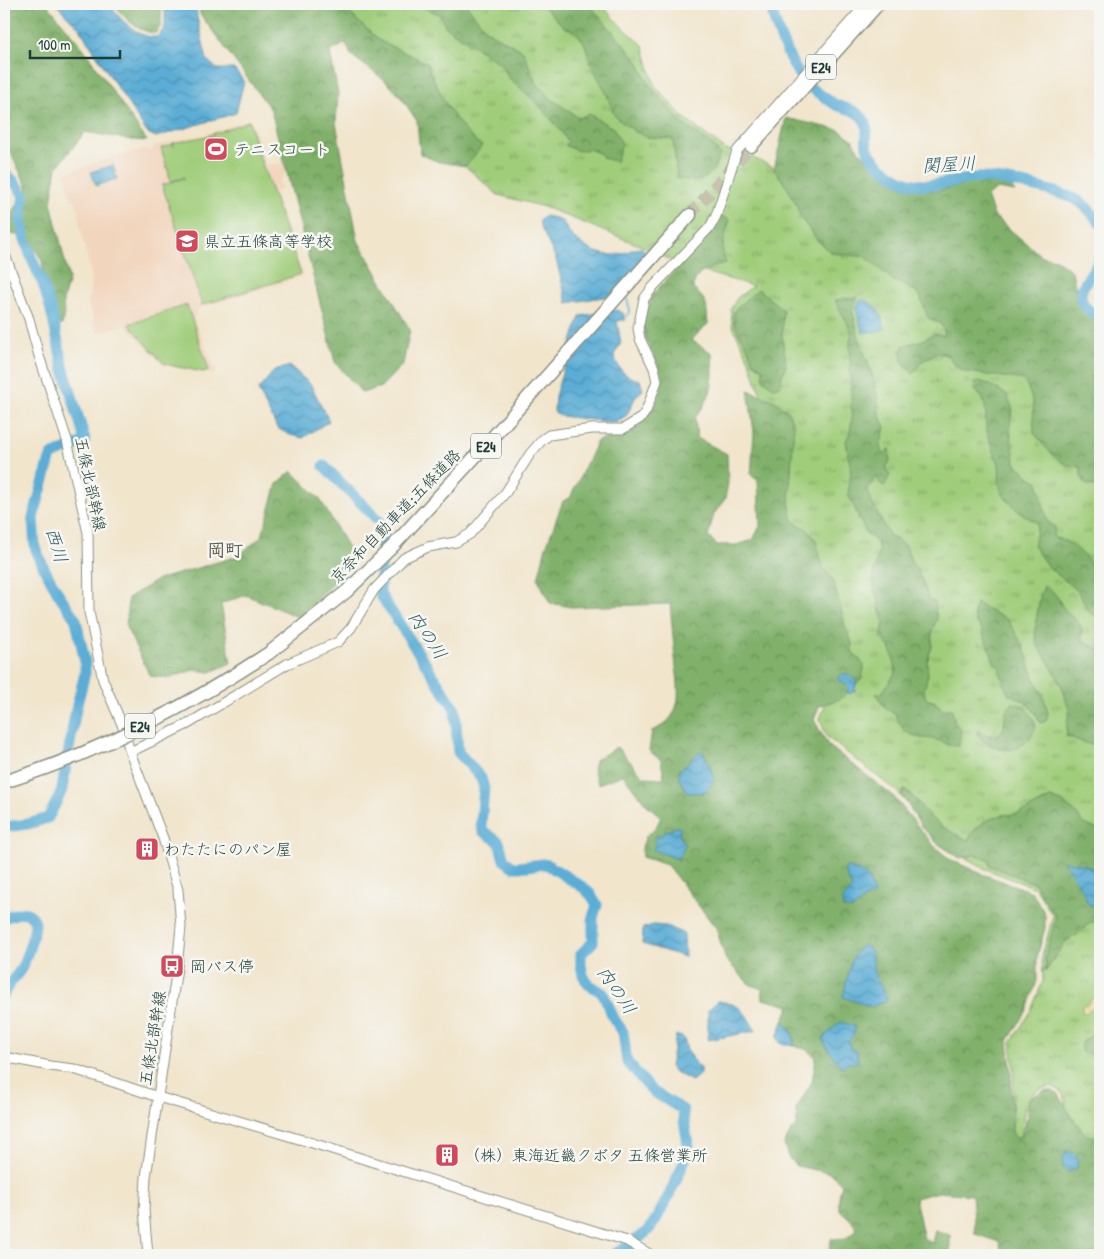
<svg xmlns="http://www.w3.org/2000/svg" width="1104" height="1259" viewBox="0 0 1104 1259" font-family="'Patrick Hand','Klee One',sans-serif">
<defs>
<pattern id="grass-tufts" width="24" height="20" patternUnits="userSpaceOnUse" patternTransform="scale(1.25)"><rect width="24" height="20" fill="#a0cd7a"/><path d="M3 7l-1-3M5 7V3M7 7l1-3M15 17l-1-3M17 17v-4M19 17l1-3" fill="none" stroke="#82a865"/></pattern>
<pattern id="forest-crowns" width="20" height="18" patternUnits="userSpaceOnUse" patternTransform="scale(1.25)"><rect width="20" height="18" fill="#80b06a"/><path d="M2 6a3 3 0 1 1 6 0M12 15a3 3 0 1 1 6 0" fill="none" stroke="#689058"/></pattern>
<pattern id="sand-dots" width="8" height="8" patternUnits="userSpaceOnUse" patternTransform="scale(1.25)"><rect width="8" height="8" fill="#eeda9e"/><path d="M2 2h.1M6 6h.1" fill="none" stroke="#ccbc89" stroke-width="1.8" stroke-linecap="round"/></pattern>
<pattern id="water-waves" width="16" height="10" patternUnits="userSpaceOnUse" patternTransform="scale(1.25)"><rect width="16" height="10" fill="#5badd6"/><path d="M0 5q4-4 8 0t8 0" fill="none" stroke="#4b8eae"/></pattern>
</defs>
<rect width="100%" height="100%" fill="#f6f6f2"/>
<filter id="ink" filterUnits="userSpaceOnUse"><feTurbulence type="fractalNoise" baseFrequency=".02" numOctaves="2"/><feDisplacementMap in="SourceGraphic" scale="10" xChannelSelector="R" yChannelSelector="G"/><feConvolveMatrix kernelMatrix="1 2 1 2 8 2 1 2 1" color-interpolation-filters="sRGB"/></filter>
<filter id="wash" filterUnits="userSpaceOnUse"><feTurbulence type="fractalNoise" baseFrequency=".0096" numOctaves="4" result="noise"/><feDisplacementMap in="SourceGraphic" scale="20" xChannelSelector="R" yChannelSelector="G"/><feGaussianBlur stdDeviation="1.12" result="paint"/><feColorMatrix in="noise" values="0 0 0 0 0 0 0 0 0 0 0 0 0 0 0 0 0 1.4 0 .05"/><feComposite in="paint" operator="in"/></filter>
<g filter="url(#wash)">
<rect width="100%" height="100%" fill="#f1e5cc"/>
<path fill="#f2d5bd" d="M 250,119 L 265,165 L 283,163 L 286,171 L 279,182 L 281,189 L 275,193 L 275,195 L 303,276 L 198,309 L 194,319 L 217,373 L 212,374 L 163,364 L 124,325 L 99,333 L 96,332 L 88,300 L 91,285 L 91,273 L 79,221 L 81,221 L 75,199 L 72,200 L 65,176 L 67,172 L 134,151 L 145,149 L 151,152 L 154,145 L 206,134 Z"/>
<path fill="url(#grass-tufts)" stroke="#608557" d="M 226,4 L 601,4 L 620,25 L 643,45 L 655,86 L 686,120 L 726,150 L 749,156 L 773,167 L 798,202 L 868,253 L 933,294 L 928,318 L 950,328 L 1034,376 L 1100,465 L 1100,1146 L 1096,1147 C 1090,1140 1071,1126 1068,1118 C 1063,1104 1071,1094 1051,1086 C 1022,1092 1025,1109 1021,1135 L 1018,1137 L 1015,1137 L 1012,1132 L 1014,1069 L 1011,1042 L 1030,1013 L 1043,981 L 1042,956 L 1053,916 L 1035,888 L 983,868 L 950,849 L 896,791 L 827,737 L 820,719 L 832,686 L 784,539 L 762,399 L 750,362 L 732,325 L 731,309 L 737,298 L 753,286 L 680,265 L 644,247 L 544,207 L 498,195 L 464,165 L 348,41 Z"/>
<path fill="url(#forest-crowns)" stroke="#50764f" d="M 4,4 L 47,4 L 83,48 L 147,141 L 132,140 L 85,132 L 57,167 L 51,202 L 69,279 L 63,301 L 64,316 L 62,325 L 54,325 L 48,307 L 42,261 L 28,237 L 6,233 L 12,213 L 28,189 L 13,157 L 4,144 Z
M 114,4 L 161,4 L 161,25 L 156,33 C 139,33 123,17 114,4 Z
M 199,4 L 339,4 L 380,41 L 427,63 C 439,93 455,126 482,146 L 466,166 L 439,162 L 420,154 L 417,121 L 395,88 L 351,55 L 346,43 L 330,52 L 338,94 L 336,123 L 358,241 L 410,330 L 403,364 L 381,387 L 362,393 L 335,362 L 271,110 L 200,14 Z
M 417,4 L 466,4 L 486,30 L 523,51 L 535,81 L 550,98 L 579,118 L 589,114 L 613,128 L 622,144 L 616,162 L 604,158 L 599,153 L 589,149 L 579,151 L 566,146 L 568,141 L 557,126 L 536,102 L 508,77 L 502,65 L 446,27 L 440,15 Z
M 542,4 L 589,4 L 637,60 L 651,87 L 682,123 L 713,146 L 720,154 C 711,179 703,185 677,178 L 673,139 L 645,137 L 624,124 L 614,115 L 607,95 L 592,66 L 584,42 L 575,31 L 564,27 Z
M 786,118 L 839,130 L 852,139 L 859,151 L 888,178 L 904,187 L 935,191 L 977,182 L 1009,185 L 1015,192 L 997,189 L 987,196 L 994,216 L 1041,256 L 1056,259 L 1072,271 L 1077,296 L 1082,309 L 1092,316 L 1100,319 L 1100,495 L 1094,486 L 1085,484 L 1081,476 L 1081,468 L 1077,466 L 1069,466 L 1060,461 L 1049,451 L 1034,433 L 1033,402 L 1025,380 L 966,372 L 957,368 L 947,355 L 936,353 L 921,362 L 913,374 C 904,366 899,360 903,346 L 923,340 L 933,334 L 945,335 L 941,324 L 928,318 L 919,293 L 893,280 L 866,257 L 832,253 L 817,240 L 800,217 L 797,206 L 787,187 L 774,169 Z
M 721,216 L 730,220 C 726,233 719,250 726,263 C 711,268 694,271 693,289 C 709,301 706,306 708,324 L 691,340 L 712,353 C 714,382 714,394 695,418 L 697,438 L 727,454 L 728,483 L 725,499 L 714,514 L 708,536 L 717,545 L 736,545 L 753,540 L 760,526 L 758,481 L 751,475 L 754,432 L 748,390 L 775,401 L 788,411 L 794,426 L 789,502 L 793,521 L 808,530 L 816,540 L 823,567 L 833,580 L 846,629 L 852,643 L 852,651 L 864,665 L 862,679 L 840,699 L 819,706 L 814,720 L 828,745 L 894,797 L 934,846 L 949,859 L 982,874 L 1032,892 L 1045,914 L 1045,928 L 1037,957 L 1037,981 L 1026,1012 L 1008,1041 L 1011,1070 L 1012,1131 L 1015,1139 L 1022,1136 L 1027,1116 L 1029,1098 L 1046,1090 L 1052,1090 L 1058,1093 L 1072,1118 L 1087,1136 L 1100,1135 L 1100,1255 L 1003,1255 L 999,1242 L 975,1234 L 972,1195 L 939,1192 L 915,1198 L 924,1239 L 932,1243 L 935,1230 L 950,1235 L 950,1255 L 829,1255 L 831,1239 L 846,1238 L 857,1230 C 845,1205 832,1220 842,1184 L 830,1173 L 796,1166 L 788,1157 L 784,1144 L 791,1131 L 797,1125 L 796,1109 L 812,1082 L 816,1057 L 805,1049 L 794,1046 C 795,1035 791,1029 783,1021 L 790,1006 L 763,999 L 762,989 L 749,984 L 726,960 L 716,928 L 667,865 L 642,857 L 642,847 L 646,836 L 656,827 L 661,817 L 645,803 L 623,775 L 598,784 L 593,769 L 595,760 L 617,747 L 644,777 L 664,778 L 661,760 L 649,751 L 652,731 C 687,717 678,687 675,658 C 673,640 672,622 670,604 L 571,607 L 550,603 L 538,579 L 546,547 L 563,501 L 570,498 L 597,441 C 606,437 616,440 624,436 C 644,427 669,393 660,370 C 656,357 646,346 644,331 C 642,319 648,305 653,294 L 712,230 Z
M 758,289 L 783,310 L 782,334 L 786,365 L 779,386 L 773,387 L 763,379 L 763,369 L 753,362 L 746,344 L 739,334 L 734,323 L 734,311 Z
M 858,297 L 852,310 L 859,338 L 872,375 L 877,395 L 879,414 L 885,427 L 880,447 L 883,455 L 889,448 L 890,460 L 886,469 L 890,475 L 884,487 L 875,476 L 868,490 L 872,503 L 889,535 L 906,546 L 910,559 L 922,580 L 929,600 L 934,601 L 937,619 L 932,630 L 932,647 L 927,662 L 928,675 L 924,690 L 926,699 L 934,701 L 942,709 L 952,709 L 954,721 L 961,730 L 959,746 C 950,747 943,741 933,739 C 929,738 925,739 921,738 C 909,736 899,727 896,716 L 883,705 L 876,694 L 882,693 L 896,672 C 894,658 892,647 881,638 L 884,623 L 880,612 L 879,603 L 874,588 L 874,571 L 879,550 L 877,542 L 866,533 L 848,494 L 851,471 L 846,441 L 850,432 L 852,419 L 850,365 L 850,342 L 852,332 L 835,300 Z
M 979,381 L 990,385 L 1007,395 L 1013,410 C 1006,428 1014,445 1015,463 L 1030,477 L 1038,482 L 1047,521 L 1055,527 L 1053,537 C 1074,542 1084,553 1096,572 L 1100,573 L 1100,618 L 1089,612 L 1077,590 L 1048,567 L 1034,547 L 1038,523 C 1025,517 1004,502 1000,487 C 998,479 1001,469 998,461 C 993,448 987,438 986,425 C 985,412 988,399 975,390 L 974,383 Z
M 292,471 L 320,499 L 355,560 L 300,618 L 246,595 L 221,604 L 231,663 L 211,672 L 194,670 L 168,678 L 150,676 L 126,627 L 128,598 L 157,580 L 238,556 L 262,536 L 277,484 Z
M 1044,586 C 1047,588 1052,590 1054,593 C 1059,597 1060,605 1065,610 C 1076,621 1083,622 1082,640 L 1096,648 L 1100,649 L 1100,748 L 1066,736 L 1069,709 L 1062,687 L 1051,666 L 1037,645 L 1035,631 L 1039,601 Z
M 976,603 L 1008,620 L 1023,646 L 1034,678 L 1043,695 L 1048,713 L 1046,721 L 1041,723 C 1032,706 1026,700 1008,694 L 1000,672 L 999,666 L 995,664 L 981,628 C 972,620 973,613 976,603 Z
M 1013,703 C 1025,704 1033,715 1036,726 C 1034,730 1032,736 1028,740 C 1012,757 990,750 977,734 L 977,732 L 979,730 C 982,734 985,734 990,735 C 1009,738 1002,719 1007,709 C 1008,708 1012,704 1013,703 Z
M 904,790 C 913,793 925,813 934,820 C 944,829 956,834 968,840 C 975,826 986,819 1002,815 C 1007,814 1012,815 1017,814 C 1029,810 1039,803 1050,798 L 1062,802 L 1075,812 L 1083,823 L 1100,831 L 1100,922 L 1091,922 L 1077,935 L 1065,942 L 1046,971 L 1045,957 L 1056,917 L 1034,883 L 990,866 L 989,860 L 975,855 L 960,858 L 937,843 L 921,826 L 901,794 Z
M 1100,1014 L 1100,1057 L 1081,1051 L 1081,1043 L 1093,1034 Z"/>
<path fill="url(#sand-dots)" stroke="#868c69" d="M 1100,996 L 1100,1006 L 1092,1008 L 1086,1013 L 1082,1012 L 1082,1005 L 1088,1004 L 1092,998 L 1098,999 Z"/>
<path fill="#a0cd7a" stroke="#608557" d="M 249,121 L 259,155 L 301,274 L 202,305 L 162,185 L 185,178 L 184,177 L 171,181 L 161,148 L 173,144 L 174,147 L 173,143 L 207,136 Z
M 187,305 L 209,370 L 203,372 L 173,366 L 163,363 L 129,324 Z"/>
<path fill="url(#water-waves)" stroke="#3d7585" d="M 56,4 L 109,4 C 117,16 132,31 146,36 C 149,37 155,37 158,37 L 165,27 L 165,4 L 196,4 L 197,17 L 207,60 L 217,69 L 234,69 L 244,81 L 236,113 L 156,137 L 147,133 L 79,28 Z
M 113,165 L 117,179 L 96,186 L 91,172 Z
M 545,216 L 556,218 L 563,222 C 571,242 598,259 620,254 C 628,252 634,248 642,248 L 654,262 L 628,293 L 567,303 L 556,259 L 540,226 L 540,220 Z
M 864,300 C 877,304 882,316 885,329 L 863,333 L 856,309 L 860,301 Z
M 617,310 L 623,313 L 626,320 L 617,321 L 621,343 L 614,355 C 619,370 624,377 640,380 L 643,390 L 636,396 L 627,415 L 616,423 L 561,416 L 554,412 L 555,396 L 580,316 Z
M 290,366 L 311,385 L 329,421 L 303,438 L 290,435 L 277,428 L 258,390 L 274,371 Z
M 843,674 L 848,674 L 856,681 L 855,691 L 849,694 L 847,692 L 848,688 L 847,685 L 838,680 L 839,676 Z
M 699,752 L 704,753 L 714,778 C 708,794 704,793 688,793 L 679,779 L 680,770 Z
M 675,827 L 679,827 L 681,829 L 679,835 L 685,845 L 678,859 L 653,850 L 657,836 L 661,836 L 666,830 L 672,830 Z
M 1063,861 L 1086,865 L 1100,873 L 1100,906 L 1089,905 L 1083,891 Z
M 846,867 C 865,871 869,876 874,895 L 866,898 L 852,910 L 843,908 L 842,900 L 852,888 L 845,872 Z
M 653,925 L 667,926 L 684,934 L 685,957 L 642,944 L 643,928 Z
M 860,946 L 867,947 L 872,954 L 874,973 L 887,1000 L 871,1007 L 843,997 L 851,961 Z
M 718,1001 C 743,1004 744,1012 756,1031 L 708,1040 L 708,1010 Z
M 783,1021 C 791,1029 795,1035 794,1046 L 780,1043 L 777,1037 Z
M 840,1022 L 855,1026 L 854,1034 L 849,1041 L 851,1050 L 857,1051 L 858,1062 L 849,1063 L 841,1067 L 824,1043 L 823,1038 Z
M 676,1035 L 684,1038 L 688,1053 L 700,1068 L 700,1074 L 692,1081 L 673,1071 L 670,1066 Z
M 1066,1151 L 1076,1154 L 1078,1163 L 1077,1168 L 1069,1172 L 1064,1169 L 1062,1162 Z"/>
<g fill="none" stroke-linecap="round" stroke-linejoin="round">
<path stroke="#5badd6" stroke-width="2" d="M 626,295 L 630,310 L 627,316"/>
<path stroke="#5badd6" stroke-width="11" d="M 771,4 C 773,24 790,63 803,80 C 810,89 823,96 833,103 C 840,108 850,108 857,113 C 875,126 862,135 868,150 C 874,164 895,178 909,183 C 930,189 954,180 976,178 C 995,176 1063,192 1079,201 C 1087,207 1094,215 1100,223
M 4,173 L 14,181 L 24,195 L 21,218 L 24,236 L 31,257 L 43,284 L 51,310 L 64,370 L 85,439 L 84,442 L 52,455 L 50,459 L 33,518 L 35,547 L 44,568 L 58,593 L 76,620 L 85,662 L 85,673 L 76,709 L 62,789 L 58,799 L 48,818 L 28,824 L 4,827
M 1100,257 C 1096,272 1073,289 1084,305 C 1088,310 1094,315 1100,316
M 324,466 L 383,525 L 380,594 L 455,709 L 458,752 L 481,778 L 484,788 L 481,825 L 483,831 L 499,842 L 504,860 L 513,867 L 519,867 L 543,864 L 548,865 L 584,888 L 591,895 L 597,905 L 593,917 L 593,942 L 581,954 L 581,965 L 583,975 L 588,984 L 603,993 L 614,1019 L 623,1032 L 627,1062 L 652,1091 L 683,1110 C 683,1123 688,1136 688,1148 C 688,1159 658,1219 650,1228 C 641,1239 625,1247 613,1255
M 4,918 C 11,916 20,911 26,913 C 31,914 35,919 35,924 C 35,932 25,962 21,969 C 15,978 8,983 4,994"/>
</g>
</g>
<g filter="url(#ink)">
<g fill="none" stroke-linecap="round" stroke-linejoin="round">
<path stroke="#c7c3ae" stroke-width="12" stroke-dasharray="12 6" stroke-linecap="butt" d="M 690,215 L 751,146"/>
<g stroke="#889180" stroke-width="11">
<path id="minor" d="M 4,252 L 29,319 L 39,356 L 67,440 L 88,533 L 89,612 L 103,680 L 123,727 L 130,752 L 163,838 L 178,890 L 181,926 L 177,968 L 146,1177 L 144,1210 L 148,1255
M 130,752 L 188,724 L 287,664 L 338,642 L 351,628 L 374,590 L 404,558 L 428,547 L 456,542 L 470,534 L 506,492 L 530,454 L 542,440 L 549,435 L 592,429 L 623,429 L 641,418 L 646,411 L 657,381 L 654,368 L 640,339 L 638,328 L 644,299 L 653,287 L 710,227 L 716,216 L 737,151 L 866,4
M 4,1057 L 50,1066 L 74,1069 L 158,1097 L 309,1142 L 627,1241 L 651,1255"/>
</g>
<g stroke="#889180" stroke-width="15">
<path id="highway" d="M 751,146 L 878,4
M 269,653 L 347,591 L 393,546 L 484,447 L 690,215"/>
</g>
<use href="#minor" stroke="#fff" stroke-width="9"/>
<use href="#highway" stroke="#fff" stroke-width="12"/>
<g stroke="#889180" stroke-width="15" stroke-linecap="butt">
<path id="highway-bridge" d="M 4,782 C 97,753 187,707 269,653"/>
</g>
<use href="#highway-bridge" stroke="#fff" stroke-width="12"/>
</g>
</g>
<defs>
<g id="stadium-square" transform="scale(1.25)"><rect x="-9" y="-9" width="18" height="18" rx="4" fill="#d1495b" stroke="#f6f6f2"/><path d="M0-5a6.5 5 0 1 0 0 10a6.5 5 0 1 0 0-10ZM-3.5-1.8h7v3.6h-7Z" fill="#fff"/></g>
<g id="school-square" transform="scale(1.25)"><rect x="-9" y="-9" width="18" height="18" rx="4" fill="#d1495b" stroke="#f6f6f2"/><path d="M0-5L7-2L0 1L-7-2ZM-4 1L0 2.5L4 1V4Q0 6-4 4Z" fill="#fff"/></g>
<g id="building-square" transform="scale(1.25)"><rect x="-9" y="-9" width="18" height="18" rx="4" fill="#d1495b" stroke="#f6f6f2"/><path d="M-4-6H4V6H1V3H-1V6H-4ZM-2.5-4.3h1.7v1.8h-1.7ZM.8-4.3h1.7v1.8H.8ZM-2.5-1h1.7V.8h-1.7ZM.8-1h1.7V.8H.8Z" fill="#fff"/></g>
<g id="bus-square" transform="scale(1.25)"><rect x="-9" y="-9" width="18" height="18" rx="4" fill="#d1495b" stroke="#f6f6f2"/><path d="M-5-6H5V4H4V6H2V4H-2V6H-4V4H-5ZM-3.5-4V0h7V-4ZM-3.5 1.2v1.5H-2V1.2ZM2 1.2v1.5H3.5V1.2Z" fill="#fff"/></g>
</defs>
<g fill-rule="evenodd">
<use href="#stadium-square" x="216" y="149"/>
<use href="#school-square" x="187" y="241"/>
<use href="#building-square" x="147" y="849"/>
<use href="#bus-square" x="172" y="966"/>
<use href="#building-square" x="447" y="1155"/>
</g>
<g text-anchor="middle" dominant-baseline="central" stroke-width="5" stroke-linejoin="round" paint-order="stroke">
<g fill="#f6f6f2" stroke="#60746d" stroke-width="1">
<rect x="806" y="54.5" width="30" height="25" rx="4"/>
<rect x="471" y="433.5" width="30" height="25" rx="4"/>
<rect x="125" y="713.5" width="30" height="25" rx="4"/>
</g>
<g font-size="15" font-weight="bold" fill="#1f3d34">
<text x="821" y="67">E24</text>
<text x="486" y="446">E24</text>
<text x="140" y="726">E24</text>
</g>
<g font-size="16" fill="#1f3d34" stroke="#f6f6f2" text-anchor="start">
<text x="234" y="149">テニスコート</text>
<text x="204" y="241">県立五條高等学校</text>
<text x="164" y="849">わたたにのパン屋</text>
<text x="190" y="966">岡バス停</text>
<text x="464" y="1155">（株）東海近畿クボタ 五條営業所</text>
</g>
<g font-size="16" fill="#1f3d34" stroke="#f6f6f2">
<text transform="translate(91 484) rotate(78)">五條北部幹線</text>
<text transform="translate(395 516) rotate(-46)">京奈和自動車道;五條道路</text>
<text transform="translate(152 1038) rotate(-81)">五條北部幹線</text>
</g>
<g font-size="18" font-style="italic" fill="#315f65" stroke="#f6f6f2">
<text transform="translate(949 164) rotate(-3)">関屋川</text>
<text transform="translate(57 545) rotate(73)">西川</text>
<text transform="translate(428 635) rotate(57)">内の川</text>
<text transform="translate(617 990) rotate(56)">内の川</text>
</g>
<g font-size="18" font-weight="bold" fill="#625c52" stroke="#f6f6f2">
<text x="225" y="549">岡町</text>
</g>
</g>
<rect width="1104" height="1259" fill="none" stroke="#f6f6f2" stroke-width="20"/>
<path d="M30 50v8h90v-8" fill="none" stroke="#1f3d34" stroke-width="2.5"/>
<text x="38" y="50" font-size="15" fill="#1f3d34" stroke="#f6f6f2" stroke-width="4" paint-order="stroke">100 m</text>
</svg>
